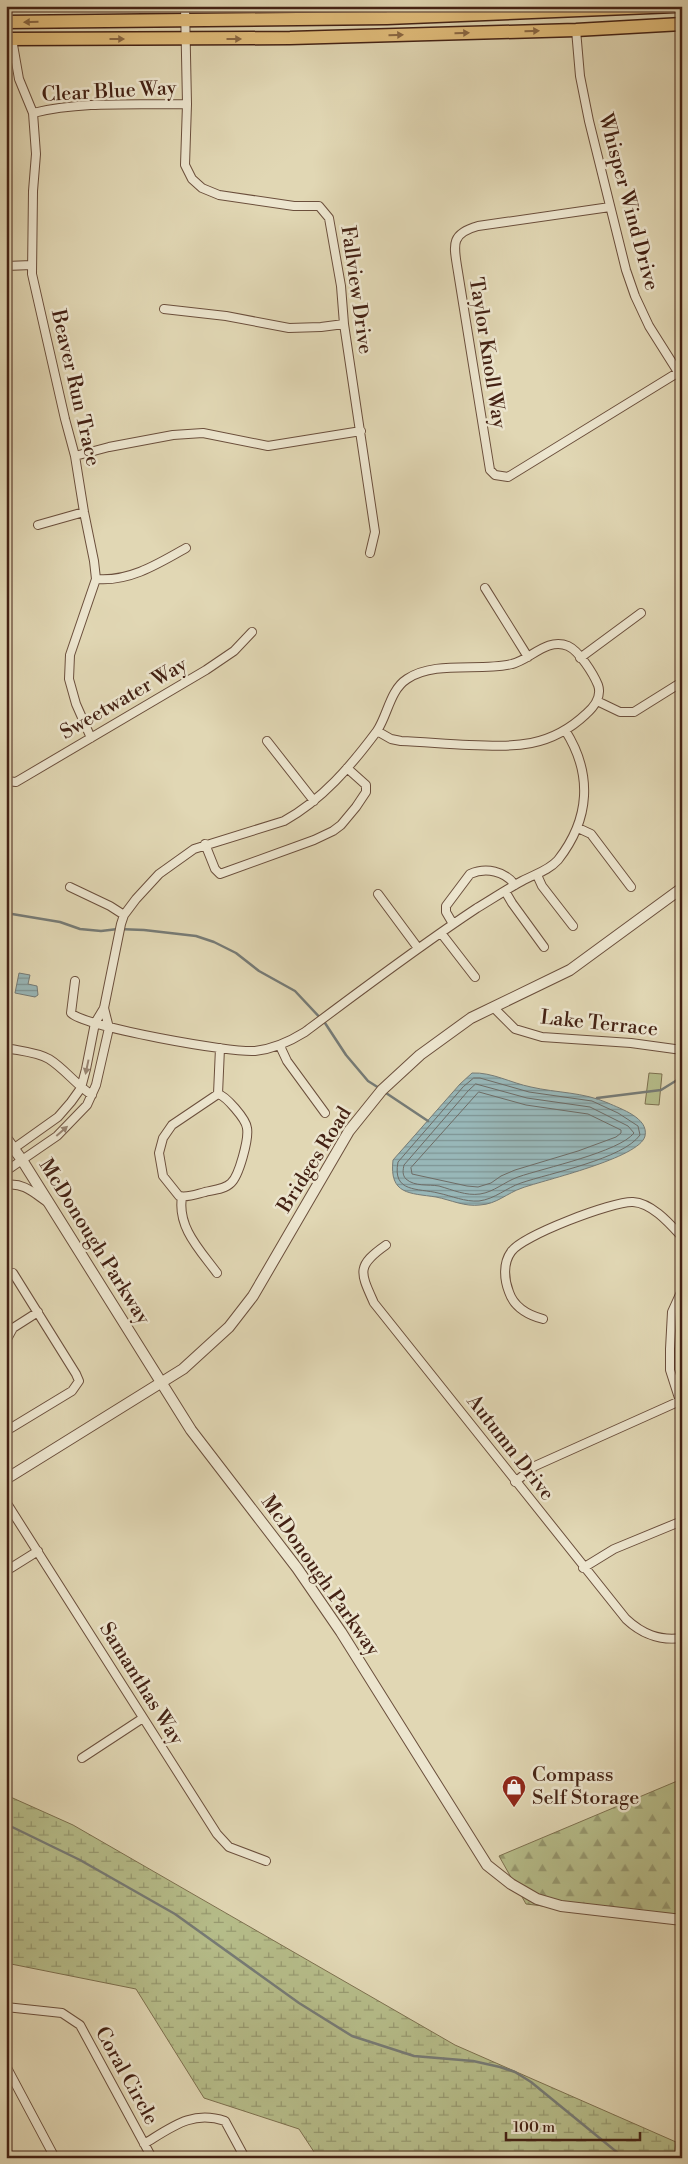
<svg xmlns="http://www.w3.org/2000/svg" width="688" height="2164" viewBox="0 0 688 2164" font-family="'Libre Bodoni',serif">
<defs>
<pattern id="forest-firs" width="22" height="20" patternUnits="userSpaceOnUse" patternTransform="scale(1.25)"><rect width="22" height="20" fill="#b6bd8a"/><path d="M5 1l3.5 6h-7zM16 11l3.5 6h-7z" fill="#969970"/></pattern>
<pattern id="wetland-marsh" width="20" height="14" patternUnits="userSpaceOnUse" patternTransform="scale(1.25)"><rect width="20" height="14" fill="#b6bd8a"/><path d="M1 5h8M5 5V1M11 12h8M15 12V8" fill="none" stroke="#969970"/></pattern>
<pattern id="water-rules" width="6" height="5" patternUnits="userSpaceOnUse" patternTransform="scale(1.25)"><rect width="6" height="5" fill="#98b7b8"/><path d="M0 2.5h6" fill="none" stroke="#7e9494"/></pattern>
</defs>
<rect width="100%" height="100%" fill="#e1d7b4"/>
<filter id="stains"><feTurbulence type="fractalNoise" baseFrequency=".004" numOctaves="4"/><feColorMatrix values="0 0 0 0 .2 0 0 0 0 .09 0 0 0 0 .02 0 0 0 .5 -.17"/></filter>
<radialGradient id="worn" r=".72"><stop offset=".6" stop-color="#630" stop-opacity="0"/><stop offset="1" stop-color="#630" stop-opacity=".3"/></radialGradient>
<path fill="url(#forest-firs)" stroke="#7d704f" d="M 682,1779 L 682,1922 L 526,1904 L 499,1856 Z"/>
<path fill="url(#wetland-marsh)" stroke="#7d704f" d="M 6,1795 L 73,1825 L 455,2045 L 676,2142 L 674,2158 L 318,2158 L 299,2129 L 204,2098 L 136,1989 L 6,1963 Z"/>
<path fill="#b6bd8a" stroke="#7d704f" d="M 649,1073 L 662,1074 L 659,1105 L 645,1104 Z"/>
<path fill="url(#water-rules)" stroke="#767b76" d="M 19,973 L 30,975 L 28,984 L 37,986 L 38,995 L 35,997 L 15,993 Z
M 472,1073 C 492,1072 511,1083 531,1087 C 557,1093 583,1092 608,1103 C 621,1109 649,1118 645,1136 C 640,1158 544,1180 522,1188 C 507,1193 497,1204 480,1205 C 465,1207 451,1200 436,1197 C 410,1193 389,1195 393,1160 L 460,1084 Z"/>
<g fill="none" stroke-linecap="round" stroke-linejoin="round">
<path stroke="#6e6c66" stroke-width="1" d="M 474,1078 L 480,1078 L 529,1092 L 592,1101 L 618,1113 L 638,1126 L 640,1135 C 623,1159 550,1173 521,1183 C 506,1188 495,1199 479,1201 C 465,1202 452,1196 438,1193 C 418,1188 392,1193 398,1162 L 463,1087 Z
M 476,1084 L 527,1098 L 590,1107 L 628,1126 L 634,1133 C 619,1152 544,1168 518,1177 C 504,1182 494,1192 480,1194 C 466,1196 453,1190 439,1186 C 428,1184 415,1187 406,1179 C 402,1175 403,1170 404,1165 L 468,1091 Z
M 479,1092 L 526,1105 L 588,1114 L 621,1130 L 621,1133 L 616,1137 L 578,1151 L 515,1170 L 501,1176 L 491,1183 L 478,1187 L 467,1186 L 412,1174 L 411,1168 Z"/>
<path stroke="#767b76" stroke-width="2.5" d="M 6,913 L 60,922 L 80,929 L 101,931 L 118,929 L 144,930 L 196,936 L 214,942 L 236,953 L 259,971 L 295,991 L 325,1023 L 346,1055 L 368,1081 L 379,1088
M 383,1091 L 428,1121
M 597,1098 L 661,1090 L 682,1077
M 6,1824 L 80,1860 L 175,1914 L 299,2003 L 352,2036 L 414,2056 L 473,2061 L 500,2067 L 515,2072 L 531,2082 L 624,2158"/>
<g stroke="#6b4f3c" stroke-width="10">
<path id="minor" d="M 185,6 L 187,104 L 185,165 L 192,179 L 202,188 L 219,195 L 294,206 L 319,206 L 329,218 L 341,286 L 344,324 L 375,532 L 370,553
M 576,30 L 580,76 L 589,121 L 626,270 L 635,296 L 649,326 L 678,372
M 12,39 L 19,79 L 33,113 L 36,154 L 33,191 L 32,274 L 65,419 L 75,456 L 84,512 L 94,561 L 96,579 L 70,655 L 69,679 L 76,704 L 91,738
M 33,113 C 82,101 136,105 187,104
M 610,207 L 478,226 C 449,234 454,246 458,272 L 490,470 L 495,475 L 508,477 L 682,370
M 6,266 L 32,265
M 164,309 L 226,316 L 289,328 L 321,327 L 344,324
M 75,456 L 109,447 L 173,435 L 203,433 L 268,446 L 361,431
M 38,525 L 84,512
M 96,579 C 129,582 158,564 186,548
M 485,588 L 528,657
M 580,658 L 641,613
M 597,701 L 620,712 L 634,712 L 682,682
M 267,741 L 314,801
M 6,781 L 16,782 L 206,670 L 234,651 L 252,632
M 578,828 L 591,834 L 631,887
M 205,844 L 215,869 L 220,874 L 314,840 L 333,831 L 341,825 L 356,807 L 366,792 L 366,785 L 347,768
M 537,875 L 542,886 L 573,926
M 70,887 L 110,906 L 124,915
M 505,891 L 512,903 L 544,947
M 378,894 L 418,948
M 453,924 L 446,912 L 446,906 L 470,874 C 486,867 505,871 515,885
M 441,933 L 475,977
M 75,981 L 71,1013 C 85,1027 231,1053 255,1051 C 273,1049 289,1042 305,1032 C 361,990 418,947 477,908 C 492,899 507,889 522,881 C 535,874 548,871 558,860 C 590,819 593,774 565,730
M 493,1007 L 515,1029 L 542,1037 L 631,1043 L 682,1050
M 280,1046 L 287,1061 L 325,1113
M 6,1048 C 20,1051 37,1052 49,1059 C 65,1069 76,1085 92,1095
M 218,1094 C 226,1096 246,1119 247,1128 C 249,1139 239,1176 231,1183 C 225,1189 214,1190 205,1192 C 197,1194 188,1198 179,1196 L 163,1176 L 159,1153 L 163,1138 L 172,1125 Z
M 218,1094 L 220,1048
M 6,1154 L 58,1117 L 71,1102 L 81,1088 L 86,1069 L 95,1023 L 104,1008 L 121,924 L 124,915 L 136,899 L 159,874 L 194,849 L 284,821 C 322,800 351,766 377,731 L 391,739 L 401,741 C 424,742 446,744 469,745 C 515,747 550,748 586,714 C 594,707 602,696 598,685 C 593,673 579,651 568,646 C 547,637 530,660 512,664 C 480,672 435,660 407,679 C 390,690 388,714 377,731
M 6,1171 L 57,1136 L 87,1105 L 96,1085 L 109,1028 L 104,1008
M 6,1185 C 23,1182 34,1193 47,1202
M 182,1197 C 177,1227 200,1250 217,1273
M 386,1245 C 356,1266 360,1272 374,1303 L 626,1619 C 642,1634 659,1641 682,1638
M 543,1319 C 528,1315 514,1307 509,1292 C 504,1279 503,1263 511,1252 C 521,1236 613,1201 633,1202 C 652,1203 670,1224 682,1237
M 6,1341 L 13,1328 L 38,1312
M 680,1401 L 670,1370 L 670,1349 L 672,1312 L 682,1290
M 6,1431 L 72,1391 L 79,1381 L 76,1374 L 13,1273
M 515,1482 L 535,1466 L 682,1400
M 6,1502 L 217,1834 L 229,1847 L 266,1861
M 583,1568 L 614,1549 L 682,1521
M 6,1571 L 38,1551
M 82,1758 L 143,1718
M 6,2007 L 62,2013 L 80,2025 L 152,2158
M 6,2066 L 55,2158
M 144,2144 C 172,2127 192,2110 225,2121 L 245,2158"/>
</g>
<g stroke="#6b4f3c" stroke-width="12">
<path id="tertiary" d="M 6,1138 L 22,1160 L 191,1430 L 297,1568 L 341,1632 L 487,1865 L 511,1884 L 537,1899 L 561,1906 L 682,1920
M 6,1479 L 183,1369 L 229,1327 L 253,1296 L 349,1131 L 382,1090 L 420,1055 L 471,1018 L 570,970 L 682,888"/>
</g>
<g stroke="#442214" stroke-width="15">
<path id="primary" d="M 6,22 L 387,18 L 675,6
M 6,39 L 290,38 L 576,30 L 682,24"/>
</g>
<use href="#minor" stroke="#ece5ce" stroke-width="8"/>
<use href="#tertiary" stroke="#ece5ce" stroke-width="10"/>
<use href="#primary" stroke="#e0bc7a" stroke-width="12"/>
</g>
<defs><path id="oneway-solid" d="M-6-.8H1V-3.2L6.5 0L1 3.2V.8H-6Z" transform="scale(1.25)"/></defs>
<g fill="#8a6742">
<use href="#oneway-solid" transform="translate(31 22) rotate(179)"/>
<use href="#oneway-solid" transform="translate(532 31) rotate(-2)"/>
<use href="#oneway-solid" transform="translate(462 33) rotate(-2)"/>
<use href="#oneway-solid" transform="translate(396 35) rotate(-2)"/>
<use href="#oneway-solid" transform="translate(117 39)"/>
<use href="#oneway-solid" transform="translate(234 39)"/>
</g>
<g fill="#988471">
<use href="#oneway-solid" transform="translate(87 1067) rotate(102)"/>
<use href="#oneway-solid" transform="translate(62 1131) rotate(-41)"/>
</g>
<defs>
<g id="shop-pin" transform="scale(1.25)"><path d="M0 17L-7.5 6A9.5 9.5 0 1 1 7.5 6Z" fill="#8f2418" stroke="#ece5ce"/><path d="M-5-2.5h2.3a2.7 3.5 0 0 1 5.4 0H5L5.5 6h-11ZM-1.5-2.5h3a1.5 2.3 0 0 0-3 0Z" fill="#fff"/></g>
</defs>
<g fill-rule="evenodd">
<use href="#shop-pin" x="514" y="1787"/>
</g>
<g text-anchor="middle" dominant-baseline="central" stroke-width="5" stroke-linejoin="round" paint-order="stroke">
<g font-size="20" fill="#442214" stroke="#ece5ce">
<text transform="translate(109 92) rotate(-3)">Clear Blue Way</text>
<text transform="translate(628 202) rotate(75)">Whisper Wind Drive</text>
<text transform="translate(356 290) rotate(82)">Fallview Drive</text>
<text transform="translate(487 353) rotate(81)">Taylor Knoll Way</text>
<text transform="translate(75 388) rotate(77)">Beaver Run Trace</text>
<text transform="translate(124 699) rotate(-30)">Sweetwater Way</text>
<text transform="translate(599 1024) rotate(6)">Lake Terrace</text>
<text transform="translate(315 1160) rotate(-58)">Bridges Road</text>
<text transform="translate(94 1242) rotate(58)">McDonough Parkway</text>
<text transform="translate(510 1448) rotate(52)">Autumn Drive</text>
<text transform="translate(320 1576) rotate(55)">McDonough Parkway</text>
<text transform="translate(141 1684) rotate(58)">Samanthas Way</text>
<text transform="translate(126 2076) rotate(61)">Coral Circle</text>
</g>
<g font-size="20" fill="#442214" stroke="#ece5ce" text-anchor="start">
<text x="532" y="1775">Compass<tspan x="532" dy="23">Self Storage</tspan></text>
</g>
</g>
<rect width="688" height="2164" fill="none" stroke="#e1d7b4" stroke-width="25"/>
<rect x="8" y="8" width="673" height="2149" fill="none" stroke="#442214" stroke-width="2.5"/>
<rect x="12" y="12" width="663" height="2139" fill="none" stroke="#442214"/>
<path d="M506 2132v8h134v-8" fill="none" stroke="#442214" stroke-width="2.5"/>
<text x="513" y="2132" font-size="15" fill="#442214" stroke="#ece5ce" stroke-width="4" paint-order="stroke">100 m</text>
<rect width="100%" height="100%" filter="url(#stains)"/>
<rect width="100%" height="100%" fill="url(#worn)"/>
</svg>
